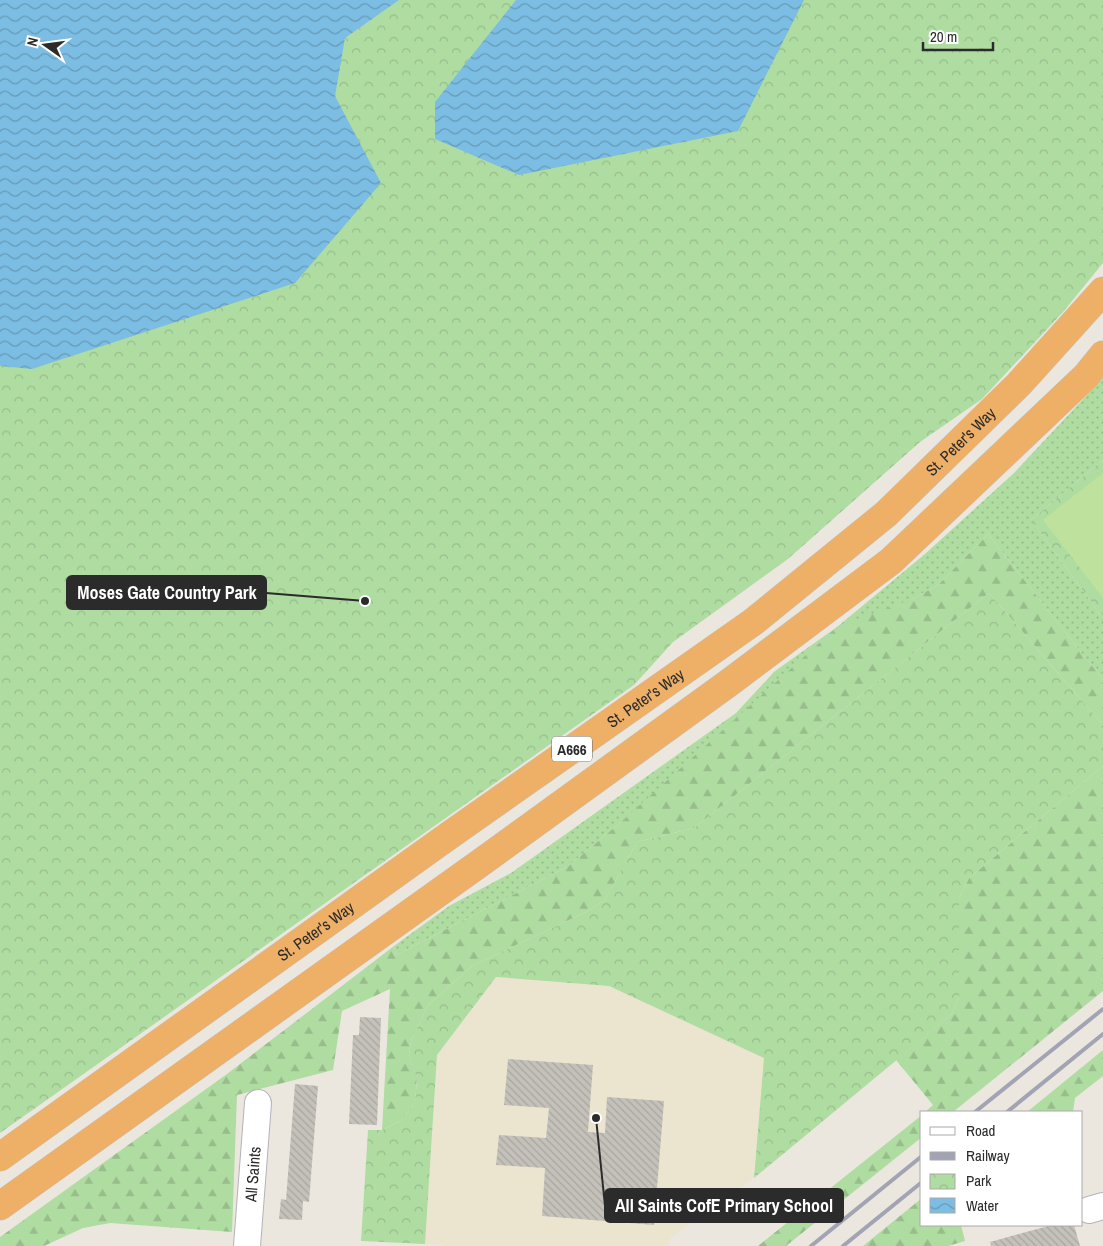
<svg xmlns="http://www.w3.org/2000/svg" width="1103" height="1246" viewBox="0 0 1103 1246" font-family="'Archivo Narrow',sans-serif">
<defs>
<pattern id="grass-dots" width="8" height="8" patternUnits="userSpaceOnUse" patternTransform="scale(1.25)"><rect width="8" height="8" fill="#afdca1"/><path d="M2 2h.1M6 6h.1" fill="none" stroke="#97bd8b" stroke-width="1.8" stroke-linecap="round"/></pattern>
<pattern id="forest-firs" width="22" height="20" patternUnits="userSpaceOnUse" patternTransform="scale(1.25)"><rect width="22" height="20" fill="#afdca1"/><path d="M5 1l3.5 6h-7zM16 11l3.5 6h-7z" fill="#97bd8b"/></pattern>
<pattern id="park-crowns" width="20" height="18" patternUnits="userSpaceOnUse" patternTransform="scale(1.25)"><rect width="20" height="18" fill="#afdca1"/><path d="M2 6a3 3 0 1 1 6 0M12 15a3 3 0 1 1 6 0" fill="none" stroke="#97bd8b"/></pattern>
<pattern id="water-waves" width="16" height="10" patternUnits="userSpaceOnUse" patternTransform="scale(1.25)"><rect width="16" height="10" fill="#7cbde3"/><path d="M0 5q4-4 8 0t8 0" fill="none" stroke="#669ab8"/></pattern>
<pattern id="building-back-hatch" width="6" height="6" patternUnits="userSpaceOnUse" patternTransform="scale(1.25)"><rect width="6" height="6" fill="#c4c1ba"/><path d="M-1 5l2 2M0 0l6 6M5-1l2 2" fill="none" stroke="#a9a6a0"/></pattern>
</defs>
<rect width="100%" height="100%" fill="#ebe7df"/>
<path fill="#ebe5d0" d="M 496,977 L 609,986 L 765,1058 L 754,1178 L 671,1238 L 669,1246 L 445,1246 L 425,1244 L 437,1055 Z"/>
<path fill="url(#grass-dots)" d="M 1103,378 L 1103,460 L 1031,520 L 1103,618 L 1103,680 L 988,534 L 938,585 L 912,599 L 621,822 L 567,867 L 396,955 L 394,946 L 449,906 L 511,873 L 736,713 L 775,671 L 837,627 L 925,554 L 1014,473 Z"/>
<path fill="url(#forest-firs)" d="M 988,534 L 1103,680 L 1103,725 L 989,593 L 694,828 L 637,842 L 605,900 L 586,912 L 472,966 L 428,1005 L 411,1041 L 409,1054 L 417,1078 L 415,1103 L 400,1121 L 382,1130 L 390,989 L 342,1011 L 333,1070 L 237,1095 L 232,1232 L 110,1223 L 83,1228 L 44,1246 L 0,1246 L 0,1237 L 227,1074 L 394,946 L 396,955 L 567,867 L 621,822 L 837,627 L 912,599 L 938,585 Z
M 1103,766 L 1103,991 L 953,1112 L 925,1112 L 933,1105 L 896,1060 L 951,1015 L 959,998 L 959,898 L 969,878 Z
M 1103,1050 L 1103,1076 L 1075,1098 L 1073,1112 L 1027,1112 Z
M 922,1115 L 922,1137 L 786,1246 L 758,1246 Z
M 922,1198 L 922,1225 L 961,1225 L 965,1241 L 948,1246 L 863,1246 Z"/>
<path fill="url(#park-crowns)" d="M 0,0 L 1103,0 L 1103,263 L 1063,312 L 982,399 L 920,442 L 788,559 L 673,642 L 634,685 L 0,1133 Z
M 1103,460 L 1103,618 L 1031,520 Z
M 989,593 L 1103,725 L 1103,766 L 969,878 L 959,898 L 959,998 L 951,1015 L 754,1178 L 764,1058 L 609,986 L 496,977 L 437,1055 L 425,1244 L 361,1241 L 368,1130 L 382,1130 L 400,1121 L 415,1103 L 417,1079 L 409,1054 L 411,1041 L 428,1005 L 472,966 L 586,912 L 605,900 L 637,842 L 694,828 Z"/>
<path fill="#bee29e" d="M 1103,473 L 1103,598 L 1043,520 Z"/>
<path fill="url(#water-waves)" d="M 0,0 L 399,0 L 345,38 L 335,96 L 381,183 L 295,283 L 32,369 L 0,366 Z
M 516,0 L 804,0 L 738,131 L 519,175 L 435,139 L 435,102 Z"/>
<path fill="url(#building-back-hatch)" d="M 360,1017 L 381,1018 L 377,1125 L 349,1124 L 353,1035 L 359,1035 Z
M 508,1059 L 593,1065 L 588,1132 L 605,1133 L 607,1097 L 664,1101 L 654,1225 L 542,1216 L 545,1168 L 496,1165 L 499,1135 L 546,1138 L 549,1108 L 504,1105 Z
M 295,1084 L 318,1086 L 309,1202 L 303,1201 L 302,1220 L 279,1219 L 281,1199 L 286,1200 Z
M 1052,1225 L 1074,1225 L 1080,1246 L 991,1246 L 990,1242 Z"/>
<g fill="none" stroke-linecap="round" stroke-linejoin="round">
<g stroke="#b2b3bd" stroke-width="28">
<g id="minor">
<path d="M 1089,1210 L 1103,1206"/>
<path id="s1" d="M 247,1246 L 258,1103"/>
</g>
</g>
<g stroke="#c4c4c4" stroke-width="29">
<g id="highway">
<path id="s2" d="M 0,1157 L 447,837 L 753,622 L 886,514 L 1019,384 L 1103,291"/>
<path d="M 0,1206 L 483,861 L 730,682 L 891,561 L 1086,376 L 1103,355"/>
</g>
</g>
<use href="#minor" stroke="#fff" stroke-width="26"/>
<use href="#highway" stroke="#eeaf67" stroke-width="28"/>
<path stroke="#a2a3b3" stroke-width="4" d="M 975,1112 L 1103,1009
M 1007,1112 L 1103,1034
M 811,1246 L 922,1156
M 843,1246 L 922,1182"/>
</g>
<g text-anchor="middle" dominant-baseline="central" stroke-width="4" stroke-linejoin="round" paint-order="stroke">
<rect fill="#fff" stroke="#6b6b6b" stroke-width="1" x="552" y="736.5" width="40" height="25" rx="4"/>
<g font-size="15" font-weight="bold" fill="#2b2b2b">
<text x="572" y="749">A666</text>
</g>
<g font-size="16" fill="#2b2b2b" stroke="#fff">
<text stroke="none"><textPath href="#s2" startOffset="1199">St. Peter's Way</textPath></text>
<text stroke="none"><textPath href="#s2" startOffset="792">St. Peter's Way</textPath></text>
<text stroke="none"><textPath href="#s2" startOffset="388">St. Peter's Way</textPath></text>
<text stroke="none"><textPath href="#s1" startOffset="72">All Saints</textPath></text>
</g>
</g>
<path fill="none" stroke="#2b2b2b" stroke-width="2" d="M365 601L266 593M596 1118L605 1206"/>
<g fill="#2b2b2b" stroke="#fff" stroke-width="2">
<circle cx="365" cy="601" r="5"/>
<circle cx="596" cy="1118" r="5"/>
</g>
<g fill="#2b2b2b" stroke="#2b2b2b" stroke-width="2">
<rect x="67" y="576" width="199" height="33" rx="5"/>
<rect x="605" y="1189" width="238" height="33" rx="5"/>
</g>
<g font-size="18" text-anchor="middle" font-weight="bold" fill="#fff">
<text x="167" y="599">Moses Gate Country Park</text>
<text x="724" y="1212">All Saints CofE Primary School</text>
</g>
<rect x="920" y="1111" width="162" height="115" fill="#ffffff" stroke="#aaaaaa"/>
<rect x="930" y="1127" width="25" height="8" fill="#ffffff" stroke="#aaaaaa"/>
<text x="966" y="1136" font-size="15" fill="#2b2b2b">Road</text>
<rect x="930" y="1152" width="25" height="8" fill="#a2a3b3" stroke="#aaaaaa"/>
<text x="966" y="1161" font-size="15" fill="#2b2b2b">Railway</text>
<rect x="930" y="1174" width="25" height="15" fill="url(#park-crowns)" stroke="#aaaaaa"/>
<text x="966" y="1186" font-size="15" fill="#2b2b2b">Park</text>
<rect x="930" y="1198" width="25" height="15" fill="url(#water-waves)" stroke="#aaaaaa"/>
<text x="966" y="1211" font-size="15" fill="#2b2b2b">Water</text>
<g transform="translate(45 45) rotate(284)" stroke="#ffffff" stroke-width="4" paint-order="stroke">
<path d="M0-4L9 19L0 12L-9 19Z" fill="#2b2b2b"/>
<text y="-8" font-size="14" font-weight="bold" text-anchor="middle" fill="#2b2b2b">N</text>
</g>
<path d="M923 42v8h70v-8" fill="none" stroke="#2b2b2b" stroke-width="2.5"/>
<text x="930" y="42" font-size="15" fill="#2b2b2b" stroke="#ffffff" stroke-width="4" paint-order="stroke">20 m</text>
</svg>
